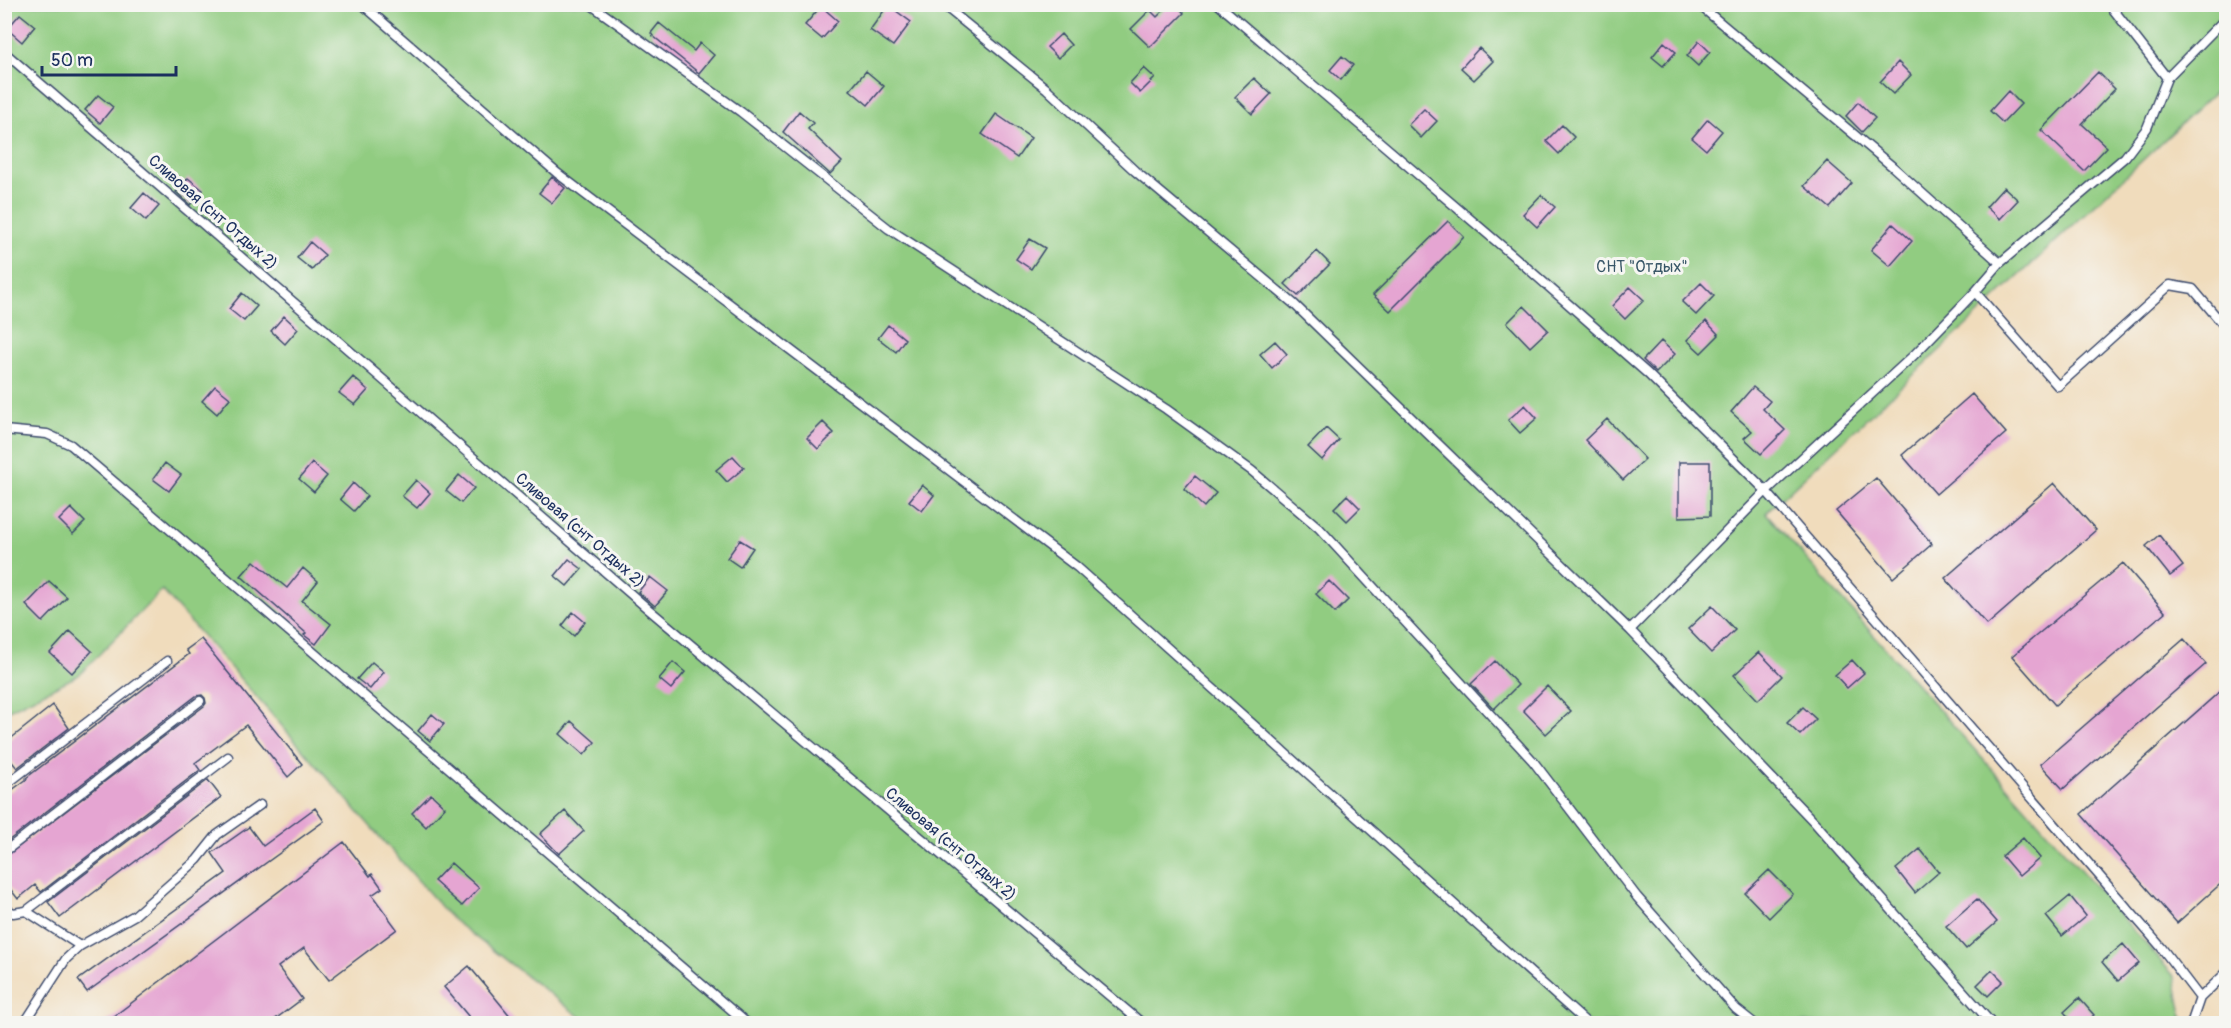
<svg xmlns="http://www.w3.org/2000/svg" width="2231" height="1028" viewBox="0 0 2231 1028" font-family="Pangolin,sans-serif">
<rect width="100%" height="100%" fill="#f6f6f2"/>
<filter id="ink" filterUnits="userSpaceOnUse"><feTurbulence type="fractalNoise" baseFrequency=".0167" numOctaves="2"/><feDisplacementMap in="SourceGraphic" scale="12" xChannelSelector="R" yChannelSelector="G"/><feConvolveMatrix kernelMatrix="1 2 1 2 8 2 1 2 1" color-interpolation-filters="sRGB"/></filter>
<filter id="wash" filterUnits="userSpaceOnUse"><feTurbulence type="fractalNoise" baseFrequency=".008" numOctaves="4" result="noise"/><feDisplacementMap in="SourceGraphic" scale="24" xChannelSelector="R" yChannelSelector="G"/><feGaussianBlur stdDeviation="1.35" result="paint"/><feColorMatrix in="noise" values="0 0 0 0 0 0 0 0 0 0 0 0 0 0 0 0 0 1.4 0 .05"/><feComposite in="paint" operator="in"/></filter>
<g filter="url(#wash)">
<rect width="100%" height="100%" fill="#f0dcbc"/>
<path fill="#91cc81" stroke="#567e70" stroke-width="1.5" d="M 5,5 L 2226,5 L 2226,82 L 1766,513 L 2175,977 L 2183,1020 L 2180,1023 L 588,1023 L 453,920 L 162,590 L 79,675 L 5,712 Z"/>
<g id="blocks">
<path fill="#e5a5d2" d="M 1170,4 L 1176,4 L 1184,13 L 1150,47 L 1131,29 L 1150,10 L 1157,17 Z
M 888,5 L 911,22 L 893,46 L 870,30 Z
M 821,6 L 838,21 L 822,39 L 805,25 Z
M 20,14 L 35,26 L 22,42 L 7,29 Z
M 659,23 L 694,51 L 700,43 L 714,55 L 699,73 L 653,36 L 651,33 Z
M 1061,34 L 1071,45 L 1058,58 L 1047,47 Z
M 1699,41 L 1710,52 L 1698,66 L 1687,56 Z
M 1664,42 L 1676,52 L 1663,66 L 1652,57 Z
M 1479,48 L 1493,61 L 1474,80 L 1461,68 Z
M 1342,56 L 1353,65 L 1341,80 L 1330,70 Z
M 1898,62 L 1911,75 L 1893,94 L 1880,82 Z
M 1144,68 L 1155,78 L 1140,93 L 1130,83 Z
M 866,71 L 884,86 L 868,105 L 850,90 Z
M 2098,72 L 2115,89 L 2082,124 L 2107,147 L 2084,171 L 2041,130 Z
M 1254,78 L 1271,94 L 1252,114 L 1235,97 Z
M 2008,91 L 2021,104 L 2003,123 L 1990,111 Z
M 98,95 L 113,107 L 100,123 L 85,110 Z
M 1858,102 L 1875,118 L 1862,132 L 1846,116 Z
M 1424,109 L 1437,121 L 1421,138 L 1408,125 Z
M 799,111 L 813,123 L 808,129 L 842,162 L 830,174 L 783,132 Z
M 996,114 L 1031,138 L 1017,158 L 982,134 Z
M 1708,119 L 1722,131 L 1706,150 L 1692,138 Z
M 1562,125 L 1574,137 L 1559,154 L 1546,141 Z
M 1827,161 L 1852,183 L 1830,208 L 1804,186 Z
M 552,177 L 565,188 L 552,203 L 539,193 Z
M 188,178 L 203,190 L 190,205 L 176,192 Z
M 2004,187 L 2018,200 L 2000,219 L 1986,207 Z
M 144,193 L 159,206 L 146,221 L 131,208 Z
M 1541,195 L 1555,207 L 1537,227 L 1523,214 Z
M 1448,221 L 1464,237 L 1390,311 L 1373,295 Z
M 1893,224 L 1912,241 L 1890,266 L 1871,250 Z
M 1030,239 L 1045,248 L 1031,269 L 1016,259 Z
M 310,242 L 325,255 L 312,270 L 297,258 Z
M 1317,251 L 1330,264 L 1298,296 L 1285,284 Z
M 1701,283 L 1714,296 L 1696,315 L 1682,302 Z
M 1630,287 L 1644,300 L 1625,319 L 1612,306 Z
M 242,293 L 257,306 L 244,321 L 229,309 Z
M 1524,306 L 1548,330 L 1530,347 L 1507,323 Z
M 284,316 L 298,329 L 285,344 L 271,331 Z
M 1706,321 L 1719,335 L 1701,353 L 1687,340 Z
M 888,325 L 905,339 L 896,352 L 878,338 Z
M 1275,341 L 1287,354 L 1272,368 L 1260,354 Z
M 1661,341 L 1675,354 L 1656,373 L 1643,360 Z
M 353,377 L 368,390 L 355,405 L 339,393 Z
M 215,386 L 230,398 L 217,414 L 202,401 Z
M 1753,387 L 1770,401 L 1763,409 L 1785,430 L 1761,454 L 1744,438 L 1752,431 L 1731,412 Z
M 1972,394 L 2006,433 L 1936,494 L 1902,455 Z
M 1525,405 L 1537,418 L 1520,433 L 1508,420 Z
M 1607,419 L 1645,459 L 1623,480 L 1585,440 Z
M 823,422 L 834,433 L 818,449 L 807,438 Z
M 1326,428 L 1339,440 L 1322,460 L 1308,447 Z
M 733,456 L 744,468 L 727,482 L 716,470 Z
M 1679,462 L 1710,462 L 1710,516 L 1679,517 Z
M 165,463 L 181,475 L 169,491 L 153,479 Z
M 312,463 L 327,476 L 314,492 L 299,479 Z
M 459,475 L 474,488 L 461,503 L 446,491 Z
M 1195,476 L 1216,493 L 1204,507 L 1184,489 Z
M 1876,478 L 1932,544 L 1893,578 L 1836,511 Z
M 416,480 L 430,493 L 417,508 L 402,496 Z
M 353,483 L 367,496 L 354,511 L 340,499 Z
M 2054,483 L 2096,530 L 1987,625 L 1945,578 Z
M 922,485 L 934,495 L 922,511 L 909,501 Z
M 1347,495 L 1360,508 L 1347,521 L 1334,508 Z
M 71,508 L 85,522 L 73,534 L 59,520 Z
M 2159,535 L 2183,566 L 2170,576 L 2146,546 Z
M 740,540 L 753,548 L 740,567 L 727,558 Z
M 569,559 L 582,569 L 567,586 L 555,576 Z
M 254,561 L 287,588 L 303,568 L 318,581 L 302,601 L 331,624 L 316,644 L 304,635 L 306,633 L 241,576 Z
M 2123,563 L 2165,612 L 2055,705 L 2012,656 Z
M 650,577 L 668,591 L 655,606 L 638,592 Z
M 49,581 L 67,597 L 43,622 L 26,605 Z
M 1329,581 L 1348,600 L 1335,613 L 1316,594 Z
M 1712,606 L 1735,630 L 1711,653 L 1688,629 Z
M 573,612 L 585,622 L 574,636 L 562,626 Z
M 70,631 L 92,651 L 72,673 L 50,653 Z
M 201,639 L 302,764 L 288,777 L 246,725 L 195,763 L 200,770 L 41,892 L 35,885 L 18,899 L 4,881 L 4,858 L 204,706 L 206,703 L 205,698 L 202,695 L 196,696 L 4,844 L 4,796 L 27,779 L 26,778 L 189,654 L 186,650 Z
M 2184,639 L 2206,664 L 2063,789 L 2040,764 Z
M 1759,652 L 1782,676 L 1758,700 L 1734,675 Z
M 1852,660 L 1864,673 L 1847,688 L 1835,675 Z
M 1495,661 L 1518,685 L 1494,709 L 1471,684 Z
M 372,662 L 384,672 L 370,689 L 357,679 Z
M 673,662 L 685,672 L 671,689 L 659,679 Z
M 1547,686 L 1571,711 L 1546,734 L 1523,710 Z
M 2226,686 L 2226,879 L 2177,923 L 2081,814 Z
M 53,705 L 69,728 L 17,768 L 4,752 L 4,744 Z
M 1803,707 L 1816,719 L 1800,735 L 1787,723 Z
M 432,714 L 444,724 L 430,741 L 418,731 Z
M 571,721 L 595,742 L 584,755 L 560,734 Z
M 208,780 L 221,797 L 60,918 L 48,902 Z
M 431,794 L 445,807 L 426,827 L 412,813 Z
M 315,808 L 324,821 L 87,992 L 78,980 L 226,873 L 212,853 L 249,827 L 263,846 Z
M 565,811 L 584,831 L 559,854 L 540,834 Z
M 2023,838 L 2040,858 L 2019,876 L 2002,856 Z
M 344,842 L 370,876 L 372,874 L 382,888 L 372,895 L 397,929 L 329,980 L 304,948 L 278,967 L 302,999 L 270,1023 L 105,1023 Z
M 1920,849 L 1939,872 L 1915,893 L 1896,869 Z
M 451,863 L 479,888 L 462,906 L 434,881 Z
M 1769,870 L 1793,894 L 1769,918 L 1745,893 Z
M 2070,896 L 2086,916 L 2062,936 L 2046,916 Z
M 1977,899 L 1997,922 L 1966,949 L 1946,926 Z
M 2123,944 L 2139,963 L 2118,981 L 2102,962 Z
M 469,966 L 516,1023 L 474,1023 L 444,987 Z
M 1992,970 L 2003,981 L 1988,996 L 1977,985 Z
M 2079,998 L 2094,1015 L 2085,1023 L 2074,1023 L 2064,1012 Z"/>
</g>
</g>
<g filter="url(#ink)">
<use href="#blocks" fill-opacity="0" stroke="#3b496c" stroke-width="1.5"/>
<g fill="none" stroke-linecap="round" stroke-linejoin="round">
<g stroke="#3b496c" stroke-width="11">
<path id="lane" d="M 362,4 L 557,173 L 1077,567 L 1588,1024
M 590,4 L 741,112 L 889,229 L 1166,409 L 1252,471 L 1319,528 L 1533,761 L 1637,897 L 1736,1009 L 1755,1024
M 942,4 L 1047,89 L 1135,171 L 1294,304 L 1630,630 L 1816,824 L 1992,1024
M 1218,4 L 1517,259 L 1648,374 L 1766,491 L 2161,947 L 2200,998
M 1698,4 L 1893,167 L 2000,263
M 2109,4 L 2167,78
M 4,52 L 647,608 L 1143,1024
M 1975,292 L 2058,386 L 2170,285 L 2193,289 L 2226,328
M 4,430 L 47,434 L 71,445 L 748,1024
M 1630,630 L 1766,491 L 1914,355 L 1975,292 L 2000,263 L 2125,157 L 2147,128 L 2167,78 L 2226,18
M 4,786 L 167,661
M 4,852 L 200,701
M 4,907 L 13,913 L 26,911 L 80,946
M 26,911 L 228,757
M 24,1024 L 66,959 L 80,946 L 135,915 L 197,860 L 217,835 L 260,805
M 2191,1024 L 2200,998 L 2226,973"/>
</g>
<use href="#lane" stroke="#fff" stroke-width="8"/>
</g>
</g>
<g text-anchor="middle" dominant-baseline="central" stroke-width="6" stroke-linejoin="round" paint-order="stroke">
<g font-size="16" fill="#1b2f5e" stroke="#f6f6f2">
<text transform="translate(213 212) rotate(41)">Сливовая (снт Отдых 2)</text>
<text transform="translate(580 530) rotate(41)">Сливовая (снт Отдых 2)</text>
<text transform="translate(951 844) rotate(40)">Сливовая (снт Отдых 2)</text>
</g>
<g font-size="16" fill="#385667" stroke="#f6f6f2">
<text x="1642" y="267">СНТ "Отдых"</text>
</g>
</g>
<rect width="2231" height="1028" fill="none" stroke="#f6f6f2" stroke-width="24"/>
<path d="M42 66v9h134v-9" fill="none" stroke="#1b2f5e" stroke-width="3"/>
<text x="51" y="66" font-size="18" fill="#1b2f5e" stroke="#f6f6f2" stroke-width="4.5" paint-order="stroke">50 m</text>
</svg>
